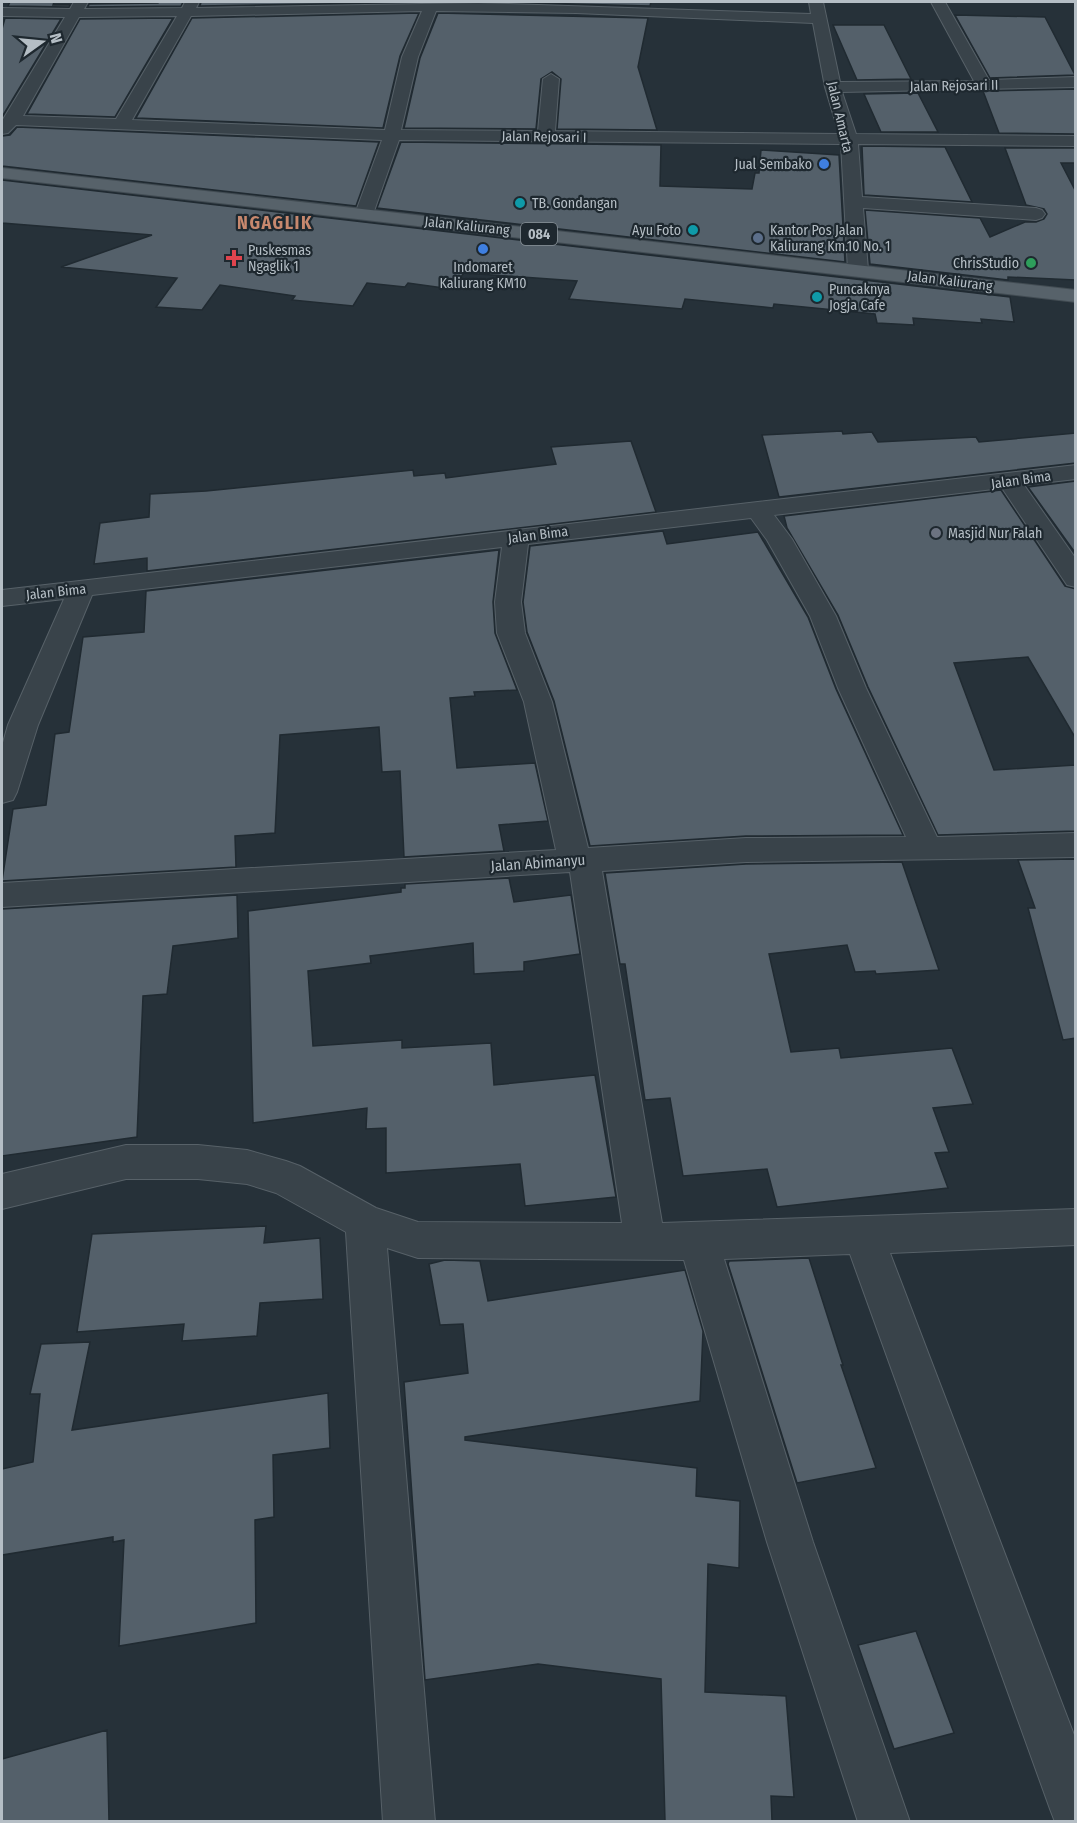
<svg xmlns="http://www.w3.org/2000/svg" width="1077" height="1823" viewBox="0 0 1077 1823" font-family="'Fira Sans Condensed',sans-serif">
<rect width="100%" height="100%" fill="#263139"/>
<path fill="#54606a" stroke="#202a31" stroke-width="1.5" d="M 10,2 L 54,2 L 53,5 L 70,5 L 69,7 L 8,6 Z
M 159,2 L 183,2 L 181,6 L 88,7 L 89,4 L 158,3 Z
M 201,2 L 436,2 L 200,6 Z
M 501,2 L 651,2 L 650,6 Z
M 419,13 L 400,56 L 383,128 L 136,118 L 192,18 Z
M 438,13 L 648,18 L 638,67 L 657,130 L 557,129 L 561,79 L 552,72 L 541,79 L 536,129 L 404,128 L 420,58 Z
M 955,15 L 1045,17 L 1075,75 L 990,78 Z
M 5,18 L 61,19 L 2,117 L 2,29 Z
M 173,18 L 115,117 L 27,114 L 80,19 Z
M 833,25 L 884,25 L 911,79 L 857,80 Z
M 1076,89 L 1076,134 L 999,133 L 983,91 Z
M 918,93 L 938,132 L 881,132 L 864,94 Z
M 17,127 L 379,142 L 356,206 L 2,166 L 2,136 L 10,135 Z
M 401,142 L 661,145 L 660,186 L 752,189 L 755,173 L 759,173 L 761,150 L 839,155 L 845,262 L 377,208 Z
M 862,146 L 945,147 L 972,202 L 864,195 Z
M 1005,148 L 1076,148 L 1076,163 L 1061,163 L 1076,192 L 1076,280 L 1008,277 L 1008,280 L 870,264 L 865,210 L 980,218 L 990,237 L 1025,222 L 1036,222 L 1044,219 L 1047,214 L 1044,209 L 1026,205 Z
M 2,180 L 1010,297 L 1014,322 L 981,319 L 982,323 L 913,318 L 914,325 L 877,323 L 875,314 L 774,304 L 773,308 L 685,299 L 682,309 L 569,299 L 577,281 L 464,273 L 451,289 L 408,283 L 405,287 L 367,283 L 353,306 L 292,300 L 295,296 L 220,285 L 202,310 L 156,307 L 177,278 L 61,267 L 152,235 L 2,223 Z
M 842,431 L 843,434 L 872,432 L 878,442 L 976,437 L 979,442 L 1076,433 L 1076,463 L 779,497 L 762,435 Z
M 631,441 L 656,512 L 147,571 L 147,558 L 94,564 L 100,523 L 149,517 L 150,494 L 206,491 L 413,470 L 414,476 L 445,473 L 446,478 L 556,464 L 551,447 Z
M 1076,481 L 1076,554 L 1028,487 Z
M 1001,490 L 1065,586 L 1076,589 L 1076,739 L 1028,657 L 954,663 L 994,770 L 1076,765 L 1076,831 L 938,835 L 868,687 L 838,615 L 787,528 L 784,516 Z
M 663,531 L 667,544 L 758,532 L 808,617 L 836,689 L 903,835 L 746,836 L 590,846 L 554,701 L 527,632 L 523,602 L 530,546 Z
M 499,550 L 493,602 L 495,633 L 517,690 L 474,692 L 475,696 L 450,698 L 457,768 L 535,763 L 548,821 L 499,825 L 504,851 L 404,857 L 400,771 L 382,772 L 379,727 L 280,735 L 275,833 L 235,836 L 236,867 L 2,881 L 13,809 L 46,805 L 55,734 L 69,732 L 83,637 L 144,632 L 146,591 Z
M 1076,859 L 1076,1038 L 1063,1040 L 1028,908 L 1035,908 L 1018,860 Z
M 902,862 L 939,970 L 876,974 L 875,971 L 855,972 L 847,945 L 769,954 L 791,1052 L 839,1048 L 841,1058 L 952,1048 L 973,1104 L 933,1108 L 949,1152 L 935,1153 L 948,1188 L 777,1207 L 767,1169 L 683,1176 L 670,1098 L 645,1100 L 625,964 L 620,964 L 605,873 L 746,864 Z
M 509,878 L 514,902 L 571,895 L 580,954 L 524,962 L 524,971 L 474,974 L 473,943 L 370,956 L 371,963 L 308,971 L 313,1046 L 402,1040 L 402,1048 L 491,1043 L 494,1085 L 595,1075 L 616,1197 L 525,1206 L 520,1164 L 386,1173 L 386,1128 L 366,1129 L 367,1108 L 253,1123 L 248,911 L 401,892 L 401,888 L 405,888 L 405,884 Z
M 237,895 L 238,938 L 173,946 L 167,994 L 143,996 L 137,1137 L 2,1156 L 2,909 Z
M 266,1226 L 264,1243 L 320,1238 L 323,1299 L 260,1303 L 257,1336 L 182,1341 L 184,1324 L 77,1332 L 92,1234 Z
M 809,1258 L 843,1365 L 841,1365 L 876,1468 L 797,1483 L 728,1264 L 729,1261 Z
M 445,1260 L 480,1261 L 488,1301 L 685,1270 L 703,1331 L 700,1401 L 465,1437 L 465,1440 L 697,1468 L 696,1496 L 740,1501 L 739,1568 L 708,1564 L 705,1692 L 786,1696 L 794,1797 L 771,1796 L 772,1821 L 665,1821 L 661,1679 L 538,1664 L 425,1680 L 404,1382 L 468,1373 L 463,1324 L 440,1325 L 429,1264 Z
M 90,1342 L 72,1430 L 328,1393 L 330,1448 L 273,1455 L 274,1517 L 255,1520 L 256,1623 L 119,1646 L 124,1540 L 113,1542 L 113,1537 L 2,1555 L 2,1469 L 33,1462 L 40,1394 L 30,1394 L 41,1344 Z
M 916,1631 L 954,1733 L 894,1749 L 858,1645 Z
M 107,1730 L 109,1821 L 2,1821 L 2,1759 Z"/>
<g fill="none" stroke-linecap="round" stroke-linejoin="round">
<g stroke="#576168" stroke-width="2">
<path id="minor" d="M 74,2 L 88,2 L 84,9 L 182,8 L 185,2 L 199,2 L 196,8 L 478,3 L 811,14 L 809,2 L 823,2 L 840,82 L 974,81 L 931,2 L 945,2 L 989,80 L 1076,77 L 1076,87 L 842,92 L 856,134 L 1076,136 L 1076,146 L 858,144 L 862,197 L 1036,208 L 1042,210 L 1045,214 L 1042,218 L 1036,220 L 863,208 L 868,270 L 865,274 L 851,274 L 848,270 L 841,144 L 399,140 L 373,214 L 370,218 L 358,218 L 355,214 L 382,140 L 16,125 L 8,133 L 2,134 L 2,121 L 65,17 L 2,16 L 2,8 L 70,9 ZM 422,11 L 402,57 L 385,130 L 132,120 L 191,16 ZM 436,11 L 576,13 L 813,23 L 825,87 L 839,134 L 555,131 L 559,79 L 551,74 L 543,79 L 538,131 L 401,130 L 418,57 ZM 177,16 L 116,119 L 23,116 L 79,17 Z
M 1076,465 L 1076,479 L 1024,485 L 1076,559 L 1076,587 L 1067,585 L 1002,488 L 774,515 L 792,539 L 836,616 L 866,688 L 937,837 L 1076,833 L 1076,857 L 746,862 L 602,871 L 662,1223 L 1076,1209 L 1076,1245 L 890,1253 L 1076,1740 L 1076,1822 L 1055,1822 L 1050,1809 L 850,1254 L 724,1259 L 813,1542 L 910,1822 L 858,1822 L 767,1542 L 684,1260 L 418,1258 L 387,1248 L 435,1822 L 383,1822 L 346,1232 L 276,1193 L 247,1184 L 198,1179 L 126,1179 L 2,1209 L 2,1174 L 126,1145 L 198,1145 L 247,1150 L 286,1161 L 300,1166 L 376,1208 L 418,1222 L 622,1223 L 570,872 L 2,907 L 2,883 L 556,850 L 524,702 L 497,633 L 495,602 L 502,547 L 92,595 L 38,725 L 17,792 L 13,800 L 2,803 L 2,746 L 8,725 L 64,599 L 2,606 L 2,590 ZM 751,518 L 767,540 L 810,616 L 838,688 L 906,837 L 746,838 L 588,848 L 552,702 L 525,633 L 521,602 L 528,544 Z"/>
</g>
<g stroke="#424c53" stroke-width="2">
<path id="major" d="M 2,168 L 1076,290 L 1076,302 L 2,178 Z"/>
</g>
<use href="#minor" fill="#39434a" fill-rule="evenodd"/>
<use href="#major" fill="#57626a" fill-rule="evenodd"/>
</g>
<g fill="#3f7fe0" stroke="#1e282f" stroke-width="2">
<circle cx="824" cy="164" r="6"/>
<circle cx="483" cy="249" r="6"/>
</g>
<g fill="#0f9aa8" stroke="#1e282f" stroke-width="2">
<circle cx="520" cy="203" r="6"/>
<circle cx="693" cy="230" r="6"/>
<circle cx="817" cy="297" r="6"/>
</g>
<circle fill="#5c6f8a" stroke="#1e282f" stroke-width="2" cx="758" cy="238" r="6"/>
<path fill="#e0444e" stroke="#1e282f" stroke-width="2" d="M231 249h6v6h6v6h-6v6h-6v-6h-6v-6h6z"/>
<circle fill="#2e9e5b" stroke="#1e282f" stroke-width="2" cx="1031" cy="263" r="6"/>
<circle fill="#6b7280" stroke="#1e282f" stroke-width="2" cx="936" cy="533" r="6"/>
<g text-anchor="middle" dominant-baseline="central" stroke-width="4.5" stroke-linejoin="round" paint-order="stroke">
<g font-size="14" fill="#b5bec5" stroke="#1e282f">
<text transform="translate(954 86) rotate(-1)">Jalan Rejosari II</text>
<text transform="translate(840 117) rotate(77)">Jalan Amarta</text>
<text transform="translate(544 137) rotate(1)">Jalan Rejosari I</text>
<text transform="translate(467 226) rotate(6)">Jalan Kaliurang</text>
<text transform="translate(950 281) rotate(7)">Jalan Kaliurang</text>
<text transform="translate(1021 480) rotate(-8)">Jalan Bima</text>
<text transform="translate(538 535) rotate(-7)">Jalan Bima</text>
<text transform="translate(56 592) rotate(-6)">Jalan Bima</text>
</g>
<g font-size="14" fill="#b5bec5" stroke="#1e282f" text-anchor="start">
<text x="812" y="164" text-anchor="end">Jual Sembako</text>
<text x="532" y="203">TB. Gondangan</text>
<text x="681" y="230" text-anchor="end">Ayu Foto</text>
<text x="770" y="230">Kantor Pos Jalan<tspan x="770" dy="16">Kaliurang Km.10 No. 1</tspan></text>
<text x="248" y="250">Puskesmas<tspan x="248" dy="16">Ngaglik 1</tspan></text>
<text x="1019" y="263" text-anchor="end">ChrisStudio</text>
<text x="483" y="267" text-anchor="middle">Indomaret<tspan x="483" dy="16">Kaliurang KM10</tspan></text>
<text x="829" y="289">Puncaknya<tspan x="829" dy="16">Jogja Cafe</tspan></text>
<text x="948" y="533">Masjid Nur Falah</text>
</g>
<rect fill="#1e282f" stroke="#889198" stroke-width="1.5" x="521" y="223" width="36" height="22" rx="4.5"/>
<g font-size="14" font-weight="bold" fill="#b5bec5">
<text x="539" y="234">084</text>
</g>
<g font-size="15" fill="#b5bec5" stroke="#1e282f">
<text transform="translate(538 863) rotate(-4)">Jalan Abimanyu</text>
</g>
<g font-size="18" font-weight="bold" letter-spacing="1.5" fill="#c7886e" stroke="#1e282f">
<text x="275" y="223">NGAGLIK</text>
</g>
</g>
<rect width="1077" height="1823" fill="none" stroke="#b5bec5" stroke-width="6"/>
<g transform="translate(42 42) rotate(75)" stroke="#1e282f" stroke-width="4.5" paint-order="stroke">
<path d="M0-4.5L10 22L0 15L-10 22Z" fill="#b5bec5"/>
<text y="-9" font-size="16" font-weight="bold" text-anchor="middle" fill="#b5bec5">N</text>
</g>
</svg>
